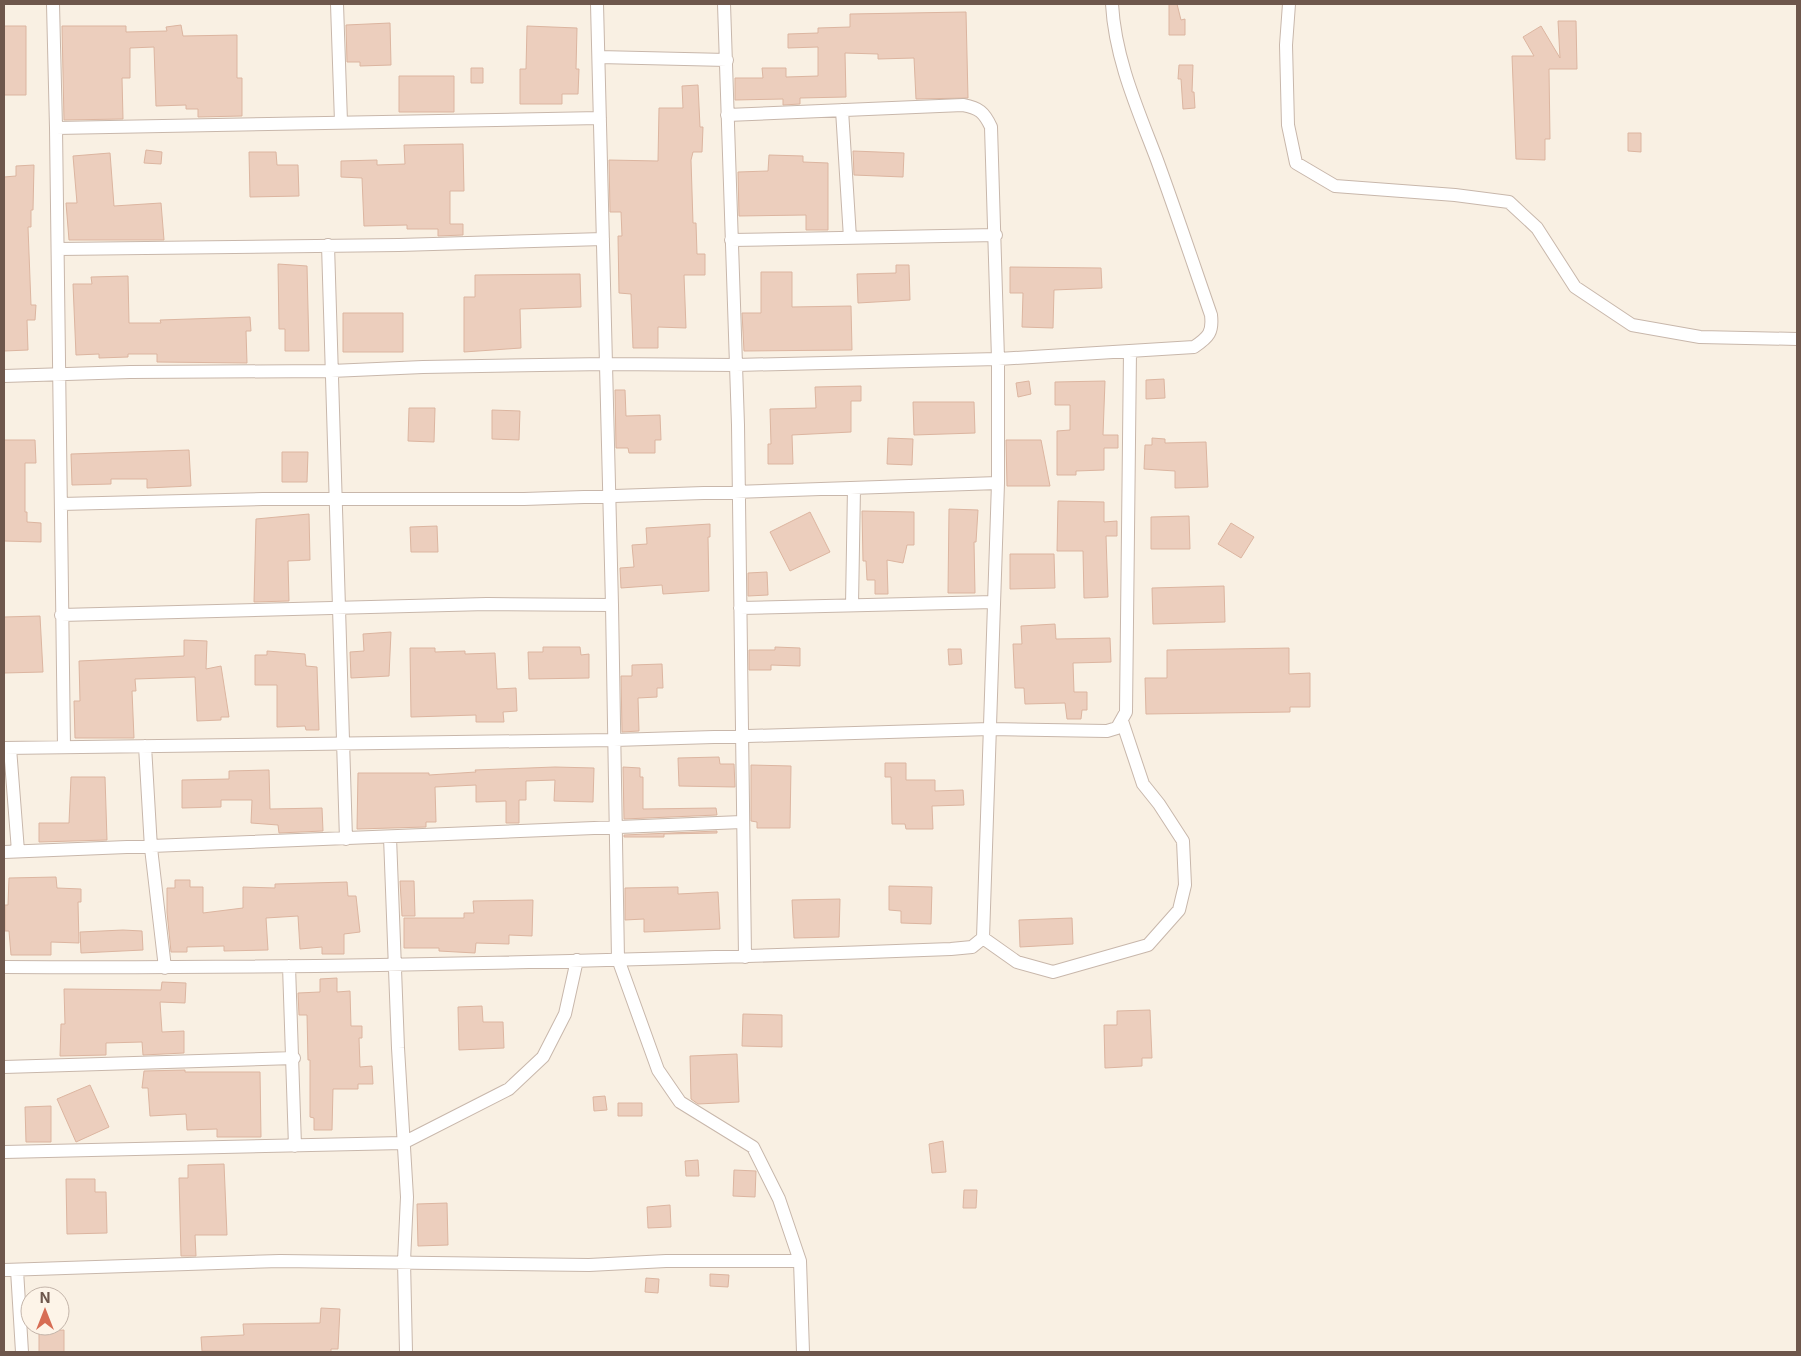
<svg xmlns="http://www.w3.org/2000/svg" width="1801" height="1356" viewBox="0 0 1801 1356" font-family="Inter,sans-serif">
<rect width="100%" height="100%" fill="#f9f0e3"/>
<path fill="#eccebd" stroke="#dcb5a0" d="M 1169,4 L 1177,4 L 1181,20 L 1185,19 L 1185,35 L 1169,35 Z
M 966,12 L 968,98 L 916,99 L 914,58 L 878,59 L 878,54 L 845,53 L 846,97 L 800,98 L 800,104 L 783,105 L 783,99 L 735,100 L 735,78 L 763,78 L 762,68 L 786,68 L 786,77 L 818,76 L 818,47 L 788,48 L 788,34 L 818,33 L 818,28 L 850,27 L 850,14 Z
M 1558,21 L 1576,21 L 1577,69 L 1549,69 L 1550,139 L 1545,139 L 1545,160 L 1516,159 L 1512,56 L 1534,56 L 1523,37 L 1541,26 L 1560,58 Z
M 390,23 L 391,65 L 360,66 L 360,62 L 347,62 L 346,25 Z
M 181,25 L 183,36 L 237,35 L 237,78 L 242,78 L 242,116 L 198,117 L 198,109 L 186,109 L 186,105 L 156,106 L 154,47 L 130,48 L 130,78 L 122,78 L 123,119 L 64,120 L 62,26 L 126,26 L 126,32 L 167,31 L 166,27 Z
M 4,26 L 26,26 L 26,95 L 4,95 Z
M 527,26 L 577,28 L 576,69 L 579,69 L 578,94 L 562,94 L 562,104 L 520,104 L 520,69 L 526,69 Z
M 1179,65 L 1193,65 L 1192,92 L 1194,92 L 1195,108 L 1183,109 L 1181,79 L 1178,79 Z
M 471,68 L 483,68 L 483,83 L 471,83 Z
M 399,76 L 454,76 L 454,112 L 399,112 Z
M 698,85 L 700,127 L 703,127 L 702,152 L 693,152 L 691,160 L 693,223 L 696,223 L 697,254 L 705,254 L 705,275 L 684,275 L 686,328 L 658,327 L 658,348 L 633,348 L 631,294 L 619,293 L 618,236 L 622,236 L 621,212 L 610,212 L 609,160 L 658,161 L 659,108 L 683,108 L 682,86 Z
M 1628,133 L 1641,133 L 1641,152 L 1628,151 Z
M 463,144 L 464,191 L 450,191 L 450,224 L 463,224 L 463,235 L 438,236 L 438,229 L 407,229 L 407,225 L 364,226 L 362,178 L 341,177 L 341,161 L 377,160 L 377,165 L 405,164 L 404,145 Z
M 146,150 L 162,152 L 161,164 L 144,163 Z
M 853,151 L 904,153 L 903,177 L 854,175 Z
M 249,152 L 276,152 L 277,165 L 298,165 L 299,196 L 250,197 Z
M 110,153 L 114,206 L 161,203 L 164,240 L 69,240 L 66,203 L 77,203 L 73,156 Z
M 769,155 L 803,156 L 803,162 L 828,163 L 828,230 L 806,230 L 806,215 L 739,216 L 738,172 L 768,171 Z
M 34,165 L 33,210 L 31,210 L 31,227 L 28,227 L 31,305 L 36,305 L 35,320 L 27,320 L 28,350 L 4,351 L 4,177 L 16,176 L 16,166 Z
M 278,264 L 307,266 L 309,351 L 285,351 L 285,329 L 279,329 Z
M 896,265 L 909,265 L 910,300 L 858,303 L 857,274 L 896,273 Z
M 1010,267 L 1101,268 L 1102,288 L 1054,290 L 1053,328 L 1022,327 L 1023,293 L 1010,293 Z
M 761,272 L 792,272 L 792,307 L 851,306 L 852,350 L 744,351 L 742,313 L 761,313 Z
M 580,274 L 581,307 L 520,309 L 521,348 L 464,352 L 464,297 L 475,297 L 475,275 Z
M 128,276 L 129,323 L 161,323 L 160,320 L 250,317 L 251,331 L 246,331 L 247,363 L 157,362 L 157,354 L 128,354 L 128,357 L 99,358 L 99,354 L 76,355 L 73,284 L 92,284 L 91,277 Z
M 343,313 L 403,313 L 403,352 L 343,352 Z
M 1164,379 L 1165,398 L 1146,399 L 1146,380 Z
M 1029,381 L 1031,394 L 1018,397 L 1016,383 Z
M 1105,381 L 1103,435 L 1118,435 L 1118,448 L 1104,448 L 1104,470 L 1076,471 L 1076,475 L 1057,475 L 1057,431 L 1070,430 L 1070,405 L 1055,405 L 1055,382 Z
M 861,386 L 861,401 L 851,401 L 851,432 L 792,435 L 793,464 L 768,464 L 768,444 L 771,444 L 770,409 L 816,408 L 815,387 Z
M 615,390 L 625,390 L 626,416 L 660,415 L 661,440 L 655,440 L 655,453 L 629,453 L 628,448 L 616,448 Z
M 913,402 L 974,402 L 975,433 L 914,435 Z
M 409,408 L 435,408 L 434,442 L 408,441 Z
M 492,410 L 520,411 L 519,440 L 492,439 Z
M 888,438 L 913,439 L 912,465 L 887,464 Z
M 1152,438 L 1165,439 L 1165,443 L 1206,442 L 1208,487 L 1175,488 L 1175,471 L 1144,469 L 1145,445 L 1152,445 Z
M 4,440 L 35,440 L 36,463 L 25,463 L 25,512 L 27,512 L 27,522 L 41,523 L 41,542 L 4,541 Z
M 1006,440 L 1041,440 L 1050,486 L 1007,486 Z
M 189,450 L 191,486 L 147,488 L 147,479 L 111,479 L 111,484 L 72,485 L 71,454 Z
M 282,452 L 308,452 L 307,482 L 282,482 Z
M 1058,501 L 1104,502 L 1104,522 L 1117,521 L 1117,536 L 1106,536 L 1108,597 L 1084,598 L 1083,551 L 1057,551 Z
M 949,509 L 978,510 L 976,542 L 974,542 L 975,593 L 948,593 Z
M 862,511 L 914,512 L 914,545 L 907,545 L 903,563 L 887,560 L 888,594 L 875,594 L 875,580 L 867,580 L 866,561 L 863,561 Z
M 810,512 L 830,552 L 790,571 L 770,532 Z
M 309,514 L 310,560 L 288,561 L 289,601 L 254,602 L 256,519 Z
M 1189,516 L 1190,549 L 1151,549 L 1151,517 Z
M 1231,523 L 1254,537 L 1241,558 L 1218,544 Z
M 710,524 L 710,537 L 708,537 L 709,591 L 663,594 L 662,585 L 621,588 L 620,568 L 634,567 L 632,545 L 647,544 L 646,528 Z
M 437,526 L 438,552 L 411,552 L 410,527 Z
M 1010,554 L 1054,554 L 1055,588 L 1010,589 Z
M 767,572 L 768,595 L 748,596 L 748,573 Z
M 1224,586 L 1225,622 L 1153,624 L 1152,588 Z
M 40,616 L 43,672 L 4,673 L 4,617 Z
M 1055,624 L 1056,639 L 1110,638 L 1111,662 L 1073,663 L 1074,692 L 1087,692 L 1087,710 L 1082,710 L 1081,719 L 1067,719 L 1065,703 L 1025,704 L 1024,688 L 1015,688 L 1013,644 L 1022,644 L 1021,626 Z
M 391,632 L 389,676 L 351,678 L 350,652 L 364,651 L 363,634 Z
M 184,640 L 207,641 L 206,669 L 221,666 L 229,717 L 221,717 L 221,720 L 197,721 L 195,677 L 135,679 L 136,691 L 132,691 L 134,738 L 75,738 L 74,701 L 80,701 L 79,661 L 184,656 Z
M 543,647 L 580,647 L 581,655 L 589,654 L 589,678 L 529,679 L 528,652 L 543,652 Z
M 775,647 L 800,648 L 800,666 L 771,665 L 771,670 L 749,670 L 749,650 L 775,650 Z
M 410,648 L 435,648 L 435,652 L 465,651 L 465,654 L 495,653 L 497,689 L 516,688 L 517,711 L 503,712 L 504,722 L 476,722 L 476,715 L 411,717 Z
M 1289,648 L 1289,674 L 1310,673 L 1310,707 L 1290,707 L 1290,712 L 1146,714 L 1145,678 L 1167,678 L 1167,650 Z
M 948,649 L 961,649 L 962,664 L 949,665 Z
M 267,651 L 305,654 L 306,666 L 317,667 L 319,730 L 306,730 L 305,726 L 277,727 L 277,685 L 255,685 L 255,655 L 267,655 Z
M 662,664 L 663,688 L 657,688 L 657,697 L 638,698 L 639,731 L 622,732 L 621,676 L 632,676 L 632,665 Z
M 719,757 L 720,764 L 734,764 L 735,787 L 679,786 L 678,758 Z
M 885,763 L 906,763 L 906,780 L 935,780 L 935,791 L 963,790 L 964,805 L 932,806 L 933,829 L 906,829 L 905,824 L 892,824 L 891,777 L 885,777 Z
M 751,765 L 791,766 L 790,828 L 757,828 L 757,822 L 751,821 Z
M 555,767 L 594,768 L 593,802 L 554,801 L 555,780 L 526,781 L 526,800 L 519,800 L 519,823 L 506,823 L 506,801 L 476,802 L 476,785 L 435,787 L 436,822 L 426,822 L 426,827 L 357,829 L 358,773 L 429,773 L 429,775 L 476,772 L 475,770 Z
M 623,767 L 640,768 L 640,777 L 643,777 L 643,809 L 716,808 L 717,815 L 624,819 Z
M 269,770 L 270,809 L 322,808 L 323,831 L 279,833 L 278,825 L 251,823 L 252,800 L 221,800 L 221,807 L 182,808 L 182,780 L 229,779 L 229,771 Z
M 71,777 L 105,777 L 107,840 L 39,842 L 39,823 L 69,823 Z
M 717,831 L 717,833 L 664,834 L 664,837 L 624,837 L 624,835 Z
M 56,877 L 57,888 L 81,889 L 81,902 L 78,902 L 79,943 L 51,942 L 51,955 L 11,955 L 9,931 L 5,931 L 5,905 L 8,905 L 9,878 Z
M 175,880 L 190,880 L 190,887 L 203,887 L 203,913 L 243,908 L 243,887 L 275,888 L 275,884 L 347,882 L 348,896 L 356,896 L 360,932 L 344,934 L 344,954 L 322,954 L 322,947 L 300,949 L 298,916 L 266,918 L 268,950 L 224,951 L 224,946 L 187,947 L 187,952 L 171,952 L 167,912 L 167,888 L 175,888 Z
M 400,881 L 414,881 L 415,916 L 402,916 Z
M 889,886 L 932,887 L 931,924 L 901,923 L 901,911 L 889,910 Z
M 678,887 L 678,894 L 718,892 L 720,929 L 644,932 L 644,919 L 625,920 L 625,888 Z
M 840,899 L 839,937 L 794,938 L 792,900 Z
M 533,900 L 532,936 L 509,935 L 509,944 L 476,943 L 475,953 L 439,951 L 439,948 L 404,948 L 404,918 L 464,918 L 464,913 L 474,913 L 473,901 Z
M 1072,918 L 1073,944 L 1020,947 L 1019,920 Z
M 123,930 L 142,931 L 143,950 L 81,953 L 80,932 Z
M 337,978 L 337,992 L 350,991 L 351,1026 L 362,1026 L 362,1038 L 359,1038 L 360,1067 L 372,1066 L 373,1084 L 358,1084 L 358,1089 L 333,1089 L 332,1130 L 314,1130 L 314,1118 L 310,1117 L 310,1060 L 308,1060 L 307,1015 L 299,1015 L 298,993 L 320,992 L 320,979 Z
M 162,982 L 186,983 L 185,1003 L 160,1002 L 162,1032 L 184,1031 L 184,1053 L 143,1055 L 142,1042 L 106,1043 L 106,1055 L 60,1056 L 61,1024 L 65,1024 L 64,989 L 161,990 Z
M 482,1006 L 483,1022 L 503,1022 L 504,1048 L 459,1050 L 458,1007 Z
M 1150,1010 L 1152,1058 L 1142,1058 L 1142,1066 L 1105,1068 L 1104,1025 L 1117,1025 L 1117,1011 Z
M 743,1014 L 782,1015 L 782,1047 L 742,1046 Z
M 737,1054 L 739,1102 L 698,1104 L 691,1099 L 690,1056 Z
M 185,1070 L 185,1072 L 260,1072 L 261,1137 L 217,1137 L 217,1129 L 187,1130 L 186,1114 L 150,1116 L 148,1088 L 142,1088 L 144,1071 Z
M 90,1085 L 109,1127 L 76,1142 L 57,1099 Z
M 605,1096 L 607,1110 L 594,1111 L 593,1097 Z
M 618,1103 L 642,1103 L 642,1116 L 618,1116 Z
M 51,1106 L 51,1142 L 26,1142 L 25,1107 Z
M 943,1141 L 946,1172 L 932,1173 L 929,1144 Z
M 698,1160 L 699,1176 L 686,1176 L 685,1161 Z
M 224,1164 L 227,1235 L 195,1235 L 196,1256 L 181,1256 L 179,1178 L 188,1178 L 188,1165 Z
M 734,1170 L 756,1171 L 755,1197 L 733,1196 Z
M 66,1179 L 95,1179 L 95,1192 L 106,1192 L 107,1233 L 67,1234 Z
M 964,1190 L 977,1190 L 976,1208 L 963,1208 Z
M 447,1203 L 448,1245 L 418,1246 L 417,1204 Z
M 670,1205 L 671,1227 L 648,1228 L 647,1207 Z
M 710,1274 L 729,1275 L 728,1287 L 710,1286 Z
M 646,1278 L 659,1279 L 658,1293 L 645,1292 Z
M 321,1308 L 340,1309 L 338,1349 L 331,1349 L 331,1352 L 202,1351 L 201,1337 L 244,1335 L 243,1324 L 320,1323 Z
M 64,1330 L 64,1352 L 39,1352 L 39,1331 Z"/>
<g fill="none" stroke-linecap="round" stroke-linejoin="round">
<g stroke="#c8b7ab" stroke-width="14">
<path id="minor" d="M 53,4 L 56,128 L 64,747
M 337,4 L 341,122
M 597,4 L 612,605 L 618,959 L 658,1070 L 680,1102 L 753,1147 L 779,1199 L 800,1261 L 803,1352
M 724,4 L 738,425 L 745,957
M 1289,4 L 1286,45 L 1288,125 L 1296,163 L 1335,186 L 1455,195 L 1509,202 L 1537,228 L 1575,287 L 1632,325 L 1700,337 L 1797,339
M 599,57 L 727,60
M 842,110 L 850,238
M 56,128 L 600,118
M 731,240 L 996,235
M 328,245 L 346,839
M 58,249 L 399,245 L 603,239
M 4,376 L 130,372 L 331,371 L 423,367 L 606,364 L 736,365 L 998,359 L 1194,347 C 1209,337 1213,332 1211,315 C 1193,263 1176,212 1157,160 C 1138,110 1115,59 1112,4
M 61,504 L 263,499 L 524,499 L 998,483
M 852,605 L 854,488
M 740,608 L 994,602
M 61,615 L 487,604 L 612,605
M 145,746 L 151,848 L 165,968
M 4,748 L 614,740 L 990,729 L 1107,731 L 1117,728 L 1126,712 L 1130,351
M 10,748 L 18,851
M 390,837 L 398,1048 L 407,1197 L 404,1261 L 406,1352
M 4,852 L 742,822
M 983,938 L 1017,962 L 1053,972 L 1148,945 L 1179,910 L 1185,885 L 1183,841 L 1159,804 L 1143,784 L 1122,721
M 289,966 L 295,1146
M 4,967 C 319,969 636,961 951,949 L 972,947 L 983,938 L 998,483 L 998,359 L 991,127 C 984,112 979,108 963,105 L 727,115
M 4,1067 L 294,1058
M 4,1152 L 403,1143 L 509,1089 L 543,1057 L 565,1014 L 577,960
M 4,1270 L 280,1261 L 589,1265 L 666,1261 L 800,1261
M 17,1270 L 22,1352"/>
</g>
<use href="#minor" stroke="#fff" stroke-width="12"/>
</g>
<rect width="1801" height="1356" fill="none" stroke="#6e574c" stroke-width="10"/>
<g transform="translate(45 1311)"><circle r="24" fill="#fdf4e8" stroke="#c4b5aa"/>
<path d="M0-4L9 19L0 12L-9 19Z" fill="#d76d54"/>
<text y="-8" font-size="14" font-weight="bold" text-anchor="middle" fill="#6e574c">N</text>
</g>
</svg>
